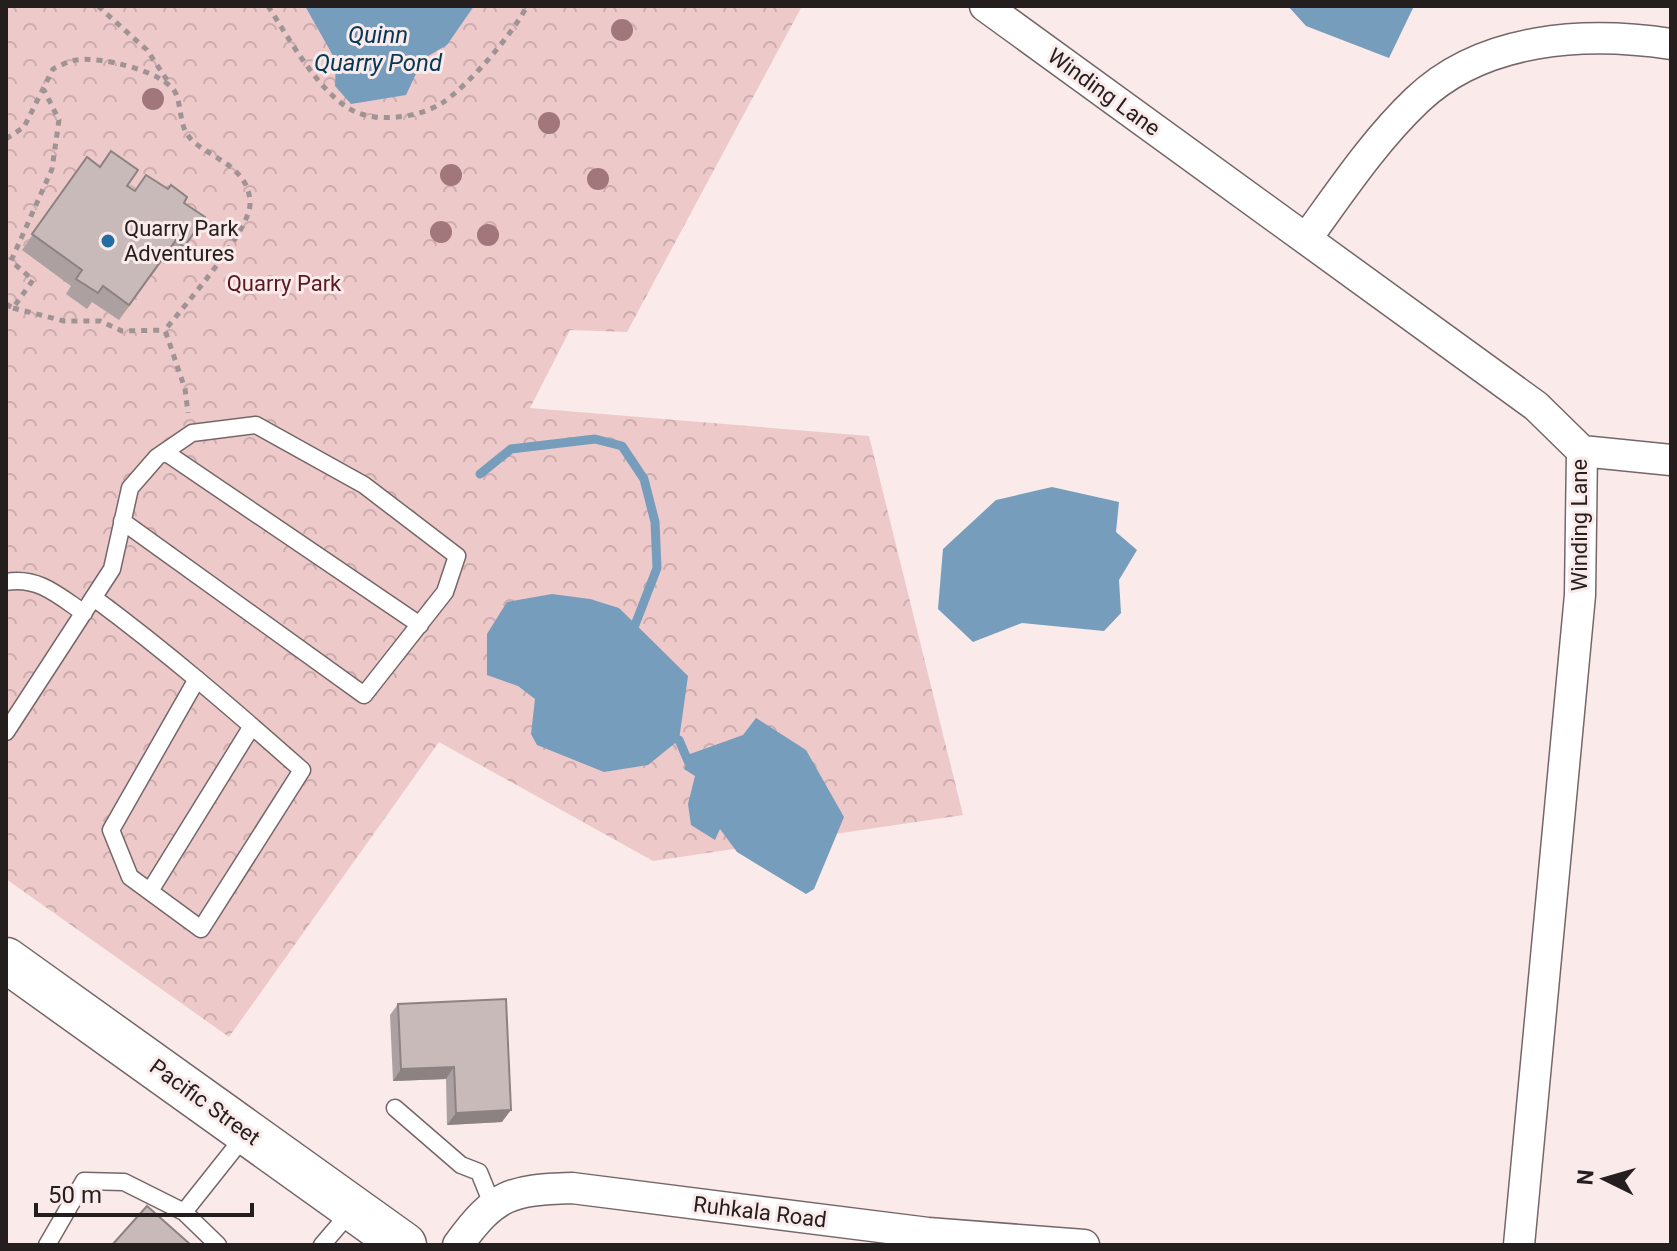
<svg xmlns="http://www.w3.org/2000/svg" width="1677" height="1251" viewBox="0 0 1677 1251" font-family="Roboto,sans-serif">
<defs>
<pattern id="park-crowns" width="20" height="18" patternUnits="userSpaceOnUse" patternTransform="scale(2)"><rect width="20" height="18" fill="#eec9ca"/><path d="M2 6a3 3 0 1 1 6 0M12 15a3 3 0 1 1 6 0" fill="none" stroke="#ccacad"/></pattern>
</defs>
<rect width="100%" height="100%" fill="#faeaea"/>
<path fill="url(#park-crowns)" d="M 6,6 L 802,6 L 627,332 L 570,330 L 530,408 L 869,436 L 963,815 L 653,861 L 439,742 L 229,1037 L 6,879 Z"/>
<path fill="#769dbc" d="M 305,6 L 474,6 L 447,45 L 423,59 L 406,95 L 351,104 L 335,86 L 336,61 Z
M 1288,6 L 1414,6 L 1389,58 L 1306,26 Z
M 1052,487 L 1119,502 L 1116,532 L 1137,550 L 1119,580 L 1121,613 L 1104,631 L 1022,623 L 973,642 L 938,609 L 943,549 L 996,500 Z
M 552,594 L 590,599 L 619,608 L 688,676 L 679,740 L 648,765 L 604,772 L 537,745 L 531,734 L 535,699 L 518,686 L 487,675 L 487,634 L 507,602 Z
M 756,718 L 806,750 L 844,817 L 814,889 L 806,894 L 737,852 L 720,829 L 715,840 L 691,825 L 688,804 L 695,776 L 684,769 L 690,754 L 743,735 Z"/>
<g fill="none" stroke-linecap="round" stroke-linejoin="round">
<path stroke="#769dbc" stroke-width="9" d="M 480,474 L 511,449 L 595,439 L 622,446 L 644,479 L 655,522 L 657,568 L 635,625
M 679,740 L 688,761"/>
<g stroke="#756768" stroke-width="19">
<path id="service" d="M 165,452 L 420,625
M 6,582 C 38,576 59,596 84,613
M 94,598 C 167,652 234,710 302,770 L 201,929 L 130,877 L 111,830 L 197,679
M 6,732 L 112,569 L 130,488 L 157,457 L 192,433 L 256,425 L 364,485 L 457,556 L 445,592 L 364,695 L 122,521
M 150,891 L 252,726
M 395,1108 L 461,1165 L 479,1172 L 492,1204
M 184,1212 L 246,1134
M 47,1245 L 84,1181 L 124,1182 L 184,1212 L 218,1245
M 322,1245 L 352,1210"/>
</g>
<g stroke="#756768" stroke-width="33">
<path id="minor" d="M 985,6 L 1536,406 L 1582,451 L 1580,595 L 1519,1245
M 1306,239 C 1341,191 1374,141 1417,100 C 1483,37 1585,31 1671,44
M 1582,451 L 1671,460
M 458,1245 C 495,1194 510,1190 572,1188 L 928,1233 L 1084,1245"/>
</g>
<g stroke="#756768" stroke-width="47">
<path id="secondary" d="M 6,960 L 404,1245"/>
</g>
<path stroke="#9f9393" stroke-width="5" stroke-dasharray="6 6" stroke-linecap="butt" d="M 98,6 L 147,50 L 167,80
M 268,6 C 289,38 321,98 358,113 C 383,122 420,117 442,103 C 469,85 512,35 527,6
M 6,139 L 24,127 L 53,69 C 60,66 68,61 76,60 C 99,56 166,71 176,94 C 183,112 178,129 195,143 C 216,160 250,169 250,204 C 250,231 184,306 165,330 L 185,389 L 188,413
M 6,304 L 13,308 L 33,280 L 11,261 L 52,169 L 59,120 L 44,90
M 13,308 L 64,321 L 100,321 L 122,331 L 165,330"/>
<use href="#service" stroke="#fff" stroke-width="16"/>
<use href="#minor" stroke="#fff" stroke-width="30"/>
<use href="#secondary" stroke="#fff" stroke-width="44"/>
</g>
<g fill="#a1777c">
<circle cx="622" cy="30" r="11"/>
<circle cx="153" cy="99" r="11"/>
<circle cx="549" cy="123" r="11"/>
<circle cx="451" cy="175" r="11"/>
<circle cx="598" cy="179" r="11"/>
<circle cx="441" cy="232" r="11"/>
<circle cx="488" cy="235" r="11"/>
</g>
<path fill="#ada0a0" d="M 87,157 L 135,191 L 184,203 L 205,217 L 174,262 L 166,256 L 119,320 L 92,302 L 87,309 L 66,294 L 71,286 L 22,250 Z
M 398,1004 L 502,1122 L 447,1125 L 446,1079 L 393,1081 L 390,1015 Z"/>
<path fill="#8d8282" d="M 454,1067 L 446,1079 L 393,1081 L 401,1069 Z
M 511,1110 L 502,1122 L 447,1125 L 456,1113 Z"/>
<path fill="#c9baba" stroke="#8d8282" stroke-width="2" d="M 111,151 L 138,170 L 127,186 L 135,191 L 146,175 L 168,189 L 171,185 L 187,197 L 184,203 L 205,217 L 184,247 L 176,240 L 129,305 L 103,286 L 98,293 L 76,279 L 82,270 L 32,234 L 87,157 L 100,167 Z
M 506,999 L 511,1110 L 456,1113 L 454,1067 L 401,1069 L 398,1004 Z
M 147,1206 L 191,1245 L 112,1245 Z"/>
<circle fill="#226ea0" stroke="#faeaea" stroke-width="3" cx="108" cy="241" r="8"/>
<g text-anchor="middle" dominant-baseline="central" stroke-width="6" stroke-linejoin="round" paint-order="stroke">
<g font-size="22" fill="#241e1e" stroke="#faeaea">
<text transform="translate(1104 92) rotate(36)">Winding Lane</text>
<text transform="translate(1579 525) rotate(-90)">Winding Lane</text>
<text transform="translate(205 1102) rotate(36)">Pacific Street</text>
<text transform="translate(760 1212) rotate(7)">Ruhkala Road</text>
</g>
<g font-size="22" fill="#241e1e" stroke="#faeaea" text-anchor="start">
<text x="124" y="228">Quarry Park<tspan x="124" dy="25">Adventures</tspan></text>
</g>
<g font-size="22" fill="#591922" stroke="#faeaea">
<text x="284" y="283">Quarry Park</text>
</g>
<g font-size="24" font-style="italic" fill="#053857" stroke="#faeaea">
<text x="378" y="35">Quinn<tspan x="378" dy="28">Quarry Pond</tspan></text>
</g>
</g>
<rect width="1677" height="1251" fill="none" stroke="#241e1e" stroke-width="16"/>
<g transform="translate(1605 1179) rotate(275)" stroke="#faeaea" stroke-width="6" paint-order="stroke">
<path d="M0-6L14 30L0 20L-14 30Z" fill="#241e1e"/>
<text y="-12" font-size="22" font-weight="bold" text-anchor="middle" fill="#241e1e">N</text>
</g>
<path d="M36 1203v12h216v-12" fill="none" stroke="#241e1e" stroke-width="4"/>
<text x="48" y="1203" font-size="24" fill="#241e1e" stroke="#faeaea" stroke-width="6" paint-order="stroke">50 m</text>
</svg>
